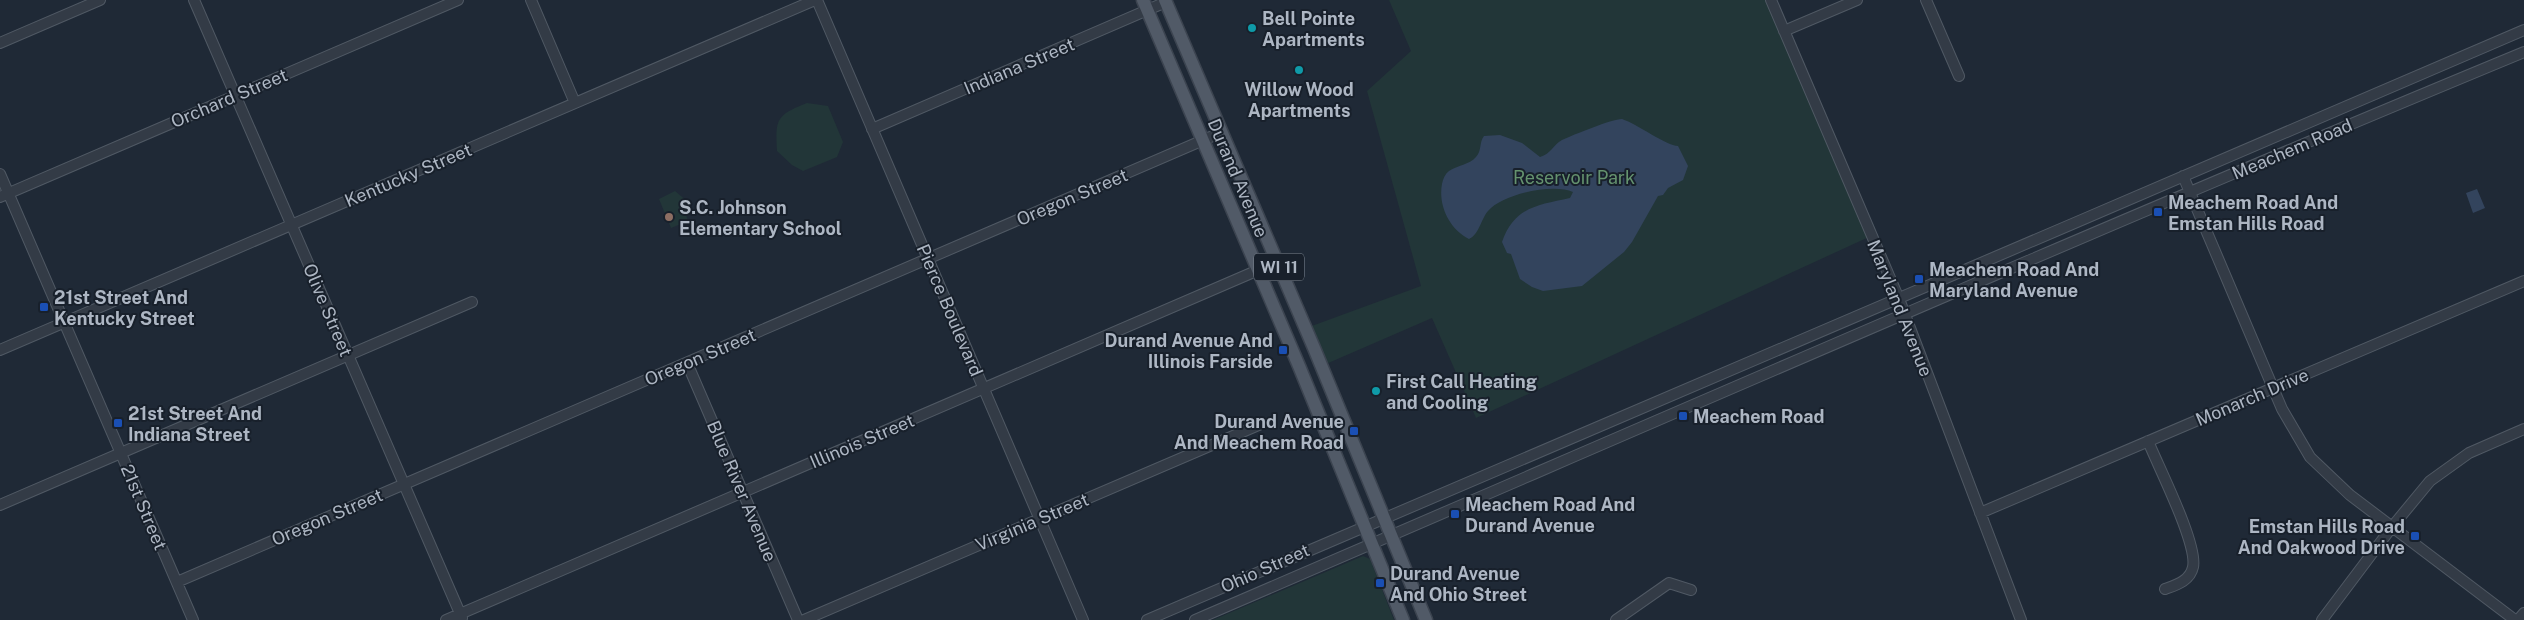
<svg xmlns="http://www.w3.org/2000/svg" width="2524" height="620" viewBox="0 0 2524 620" font-family="'Public Sans',sans-serif">
<rect width="100%" height="100%" fill="#1f2936"/>
<path fill="#223638" d="M 1389,0 L 1771,0 L 1871,236 L 1476,418 L 1432,318 L 1326,364 L 1309,327 L 1421,286 L 1367,91 L 1411,51 Z
M 807,103 L 828,106 L 843,142 L 837,157 L 803,171 L 792,165 L 777,151 C 775,118 777,115 807,103 Z
M 675,191 L 688,202 L 686,215 L 688,221 L 671,228 L 659,199 Z
M 1363,556 L 1370,559 L 1372,564 L 1394,620 L 1213,620 Z"/>
<path fill="#33445d" d="M 1622,119 C 1637,124 1667,146 1678,146 L 1688,166 L 1683,180 L 1668,188 L 1663,195 L 1658,196 L 1632,242 L 1624,252 L 1582,286 L 1543,291 L 1532,287 L 1520,279 L 1511,254 L 1507,253 L 1502,242 C 1514,207 1538,205 1570,198 L 1573,192 C 1553,183 1503,194 1488,211 C 1481,219 1479,235 1469,239 C 1449,229 1438,205 1442,184 C 1443,179 1445,174 1449,171 C 1458,165 1469,165 1476,157 C 1482,151 1479,142 1484,136 L 1500,135 L 1522,143 L 1540,157 C 1551,154 1553,145 1562,140 C 1573,135 1612,119 1622,119 Z
M 2477,189 L 2485,208 L 2473,213 L 2466,193 Z"/>
<g fill="none" stroke-linecap="round" stroke-linejoin="round">
<g stroke="#505964" stroke-width="12">
<path id="minor" d="M 194,0 L 462,618
M 531,0 L 575,103
M 817,0 L 1083,620
M 1771,0 L 1899,299 L 2021,620
M 1926,0 L 1959,76
M 1784,31 L 1857,0
M 0,43 L 100,0
M 872,129 L 1166,2
M 0,174 L 193,620
M 2183,176 L 2282,409 L 2310,457 L 2350,495 L 2515,620
M 0,197 L 458,0
M 0,350 L 815,0
M 687,363 L 798,620
M 2148,441 C 2158,466 2198,544 2193,567 C 2190,581 2176,585 2165,589
M 0,505 L 472,302
M 1980,513 L 2524,281
M 177,582 L 1222,132
M 446,620 L 1277,262
M 804,620 L 1261,424
M 1147,620 C 1605,420 2066,229 2524,30
M 1195,620 C 1637,430 2079,236 2524,52
M 1616,620 L 1669,583 L 1691,590
M 2322,620 L 2392,527 L 2430,481 L 2469,453 L 2524,429
M 2518,620 L 2524,613"/>
</g>
<g stroke="#3c4450" stroke-width="15">
<path id="major" d="M 1143,0 L 1299,366 L 1403,620
M 1165,0 L 1314,348 L 1426,620"/>
</g>
<use href="#minor" stroke="#333b46" stroke-width="10"/>
<use href="#major" stroke="#515a67" stroke-width="12"/>
</g>
<g fill="#0f9aa8" stroke="#18202b" stroke-width="2">
<circle cx="1252" cy="28" r="5"/>
<circle cx="1299" cy="70" r="5"/>
<circle cx="1376" cy="391" r="5"/>
</g>
<g fill="#1a4fb4" stroke="#18202b" stroke-width="2">
<rect x="2153" y="207" width="10" height="10" rx="2.5"/>
<rect x="1914" y="274" width="10" height="10" rx="2.5"/>
<rect x="39" y="302" width="10" height="10" rx="2.5"/>
<rect x="1278" y="345" width="10" height="10" rx="2.5"/>
<rect x="1678" y="411" width="10" height="10" rx="2.5"/>
<rect x="113" y="418" width="10" height="10" rx="2.5"/>
<rect x="1349" y="426" width="10" height="10" rx="2.5"/>
<rect x="1450" y="509" width="10" height="10" rx="2.5"/>
<rect x="2410" y="531" width="10" height="10" rx="2.5"/>
<rect x="1375" y="578" width="10" height="10" rx="2.5"/>
</g>
<circle fill="#8d6e63" stroke="#18202b" stroke-width="2" cx="669" cy="217" r="5"/>
<g text-anchor="middle" dominant-baseline="central" stroke-width="4" stroke-linejoin="round" paint-order="stroke">
<rect fill="#18202b" stroke="#808995" stroke-width="1" x="1254" y="253.5" width="50" height="27" rx="4"/>
<g font-size="16" font-weight="bold" fill="#adb6c3">
<text x="1279" y="267">WI 11</text>
</g>
<g font-size="18" font-weight="bold" fill="#adb6c3" stroke="#18202b" text-anchor="start">
<text x="1262" y="18">Bell Pointe<tspan x="1262" dy="21">Apartments</tspan></text>
<text x="1299" y="89" text-anchor="middle">Willow Wood<tspan x="1299" dy="21">Apartments</tspan></text>
<text x="2168" y="202">Meachem Road And<tspan x="2168" dy="21">Emstan Hills Road</tspan></text>
<text x="679" y="207">S.C. Johnson<tspan x="679" dy="21">Elementary School</tspan></text>
<text x="1929" y="269">Meachem Road And<tspan x="1929" dy="21">Maryland Avenue</tspan></text>
<text x="54" y="297">21st Street And<tspan x="54" dy="21">Kentucky Street</tspan></text>
<text x="1273" y="340" text-anchor="end">Durand Avenue And<tspan x="1273" dy="21">Illinois Farside</tspan></text>
<text x="1386" y="381">First Call Heating<tspan x="1386" dy="21">and Cooling</tspan></text>
<text x="128" y="413">21st Street And<tspan x="128" dy="21">Indiana Street</tspan></text>
<text x="1693" y="416">Meachem Road</text>
<text x="1344" y="421" text-anchor="end">Durand Avenue<tspan x="1344" dy="21">And Meachem Road</tspan></text>
<text x="1465" y="504">Meachem Road And<tspan x="1465" dy="21">Durand Avenue</tspan></text>
<text x="2405" y="526" text-anchor="end">Emstan Hills Road<tspan x="2405" dy="21">And Oakwood Drive</tspan></text>
<text x="1390" y="573">Durand Avenue<tspan x="1390" dy="21">And Ohio Street</tspan></text>
</g>
<g font-size="18" fill="#adb6c3" stroke="#18202b">
<text transform="translate(1019 66) rotate(-23)">Indiana Street</text>
<text transform="translate(229 98) rotate(-23)">Orchard Street</text>
<text transform="translate(2292 149) rotate(-23)">Meachem Road</text>
<text transform="translate(408 175) rotate(-23)">Kentucky Street</text>
<text transform="translate(1238 178) rotate(67)">Durand Avenue</text>
<text transform="translate(1072 197) rotate(-23)">Oregon Street</text>
<text transform="translate(1900 308) rotate(68)">Maryland Avenue</text>
<text transform="translate(328 310) rotate(67)">Olive Street</text>
<text transform="translate(950 310) rotate(67)">Pierce Boulevard</text>
<text transform="translate(700 357) rotate(-23)">Oregon Street</text>
<text transform="translate(2252 397) rotate(-23)">Monarch Drive</text>
<text transform="translate(862 441) rotate(-23)">Illinois Street</text>
<text transform="translate(742 491) rotate(67)">Blue River Avenue</text>
<text transform="translate(144 507) rotate(67)">21st Street</text>
<text transform="translate(327 517) rotate(-23)">Oregon Street</text>
<text transform="translate(1032 522) rotate(-23)">Virginia Street</text>
<text transform="translate(1265 568) rotate(-24)">Ohio Street</text>
</g>
<g font-size="18" fill="#65936f" stroke="#18202b">
<text x="1574" y="177">Reservoir Park</text>
</g>
</g>
</svg>
